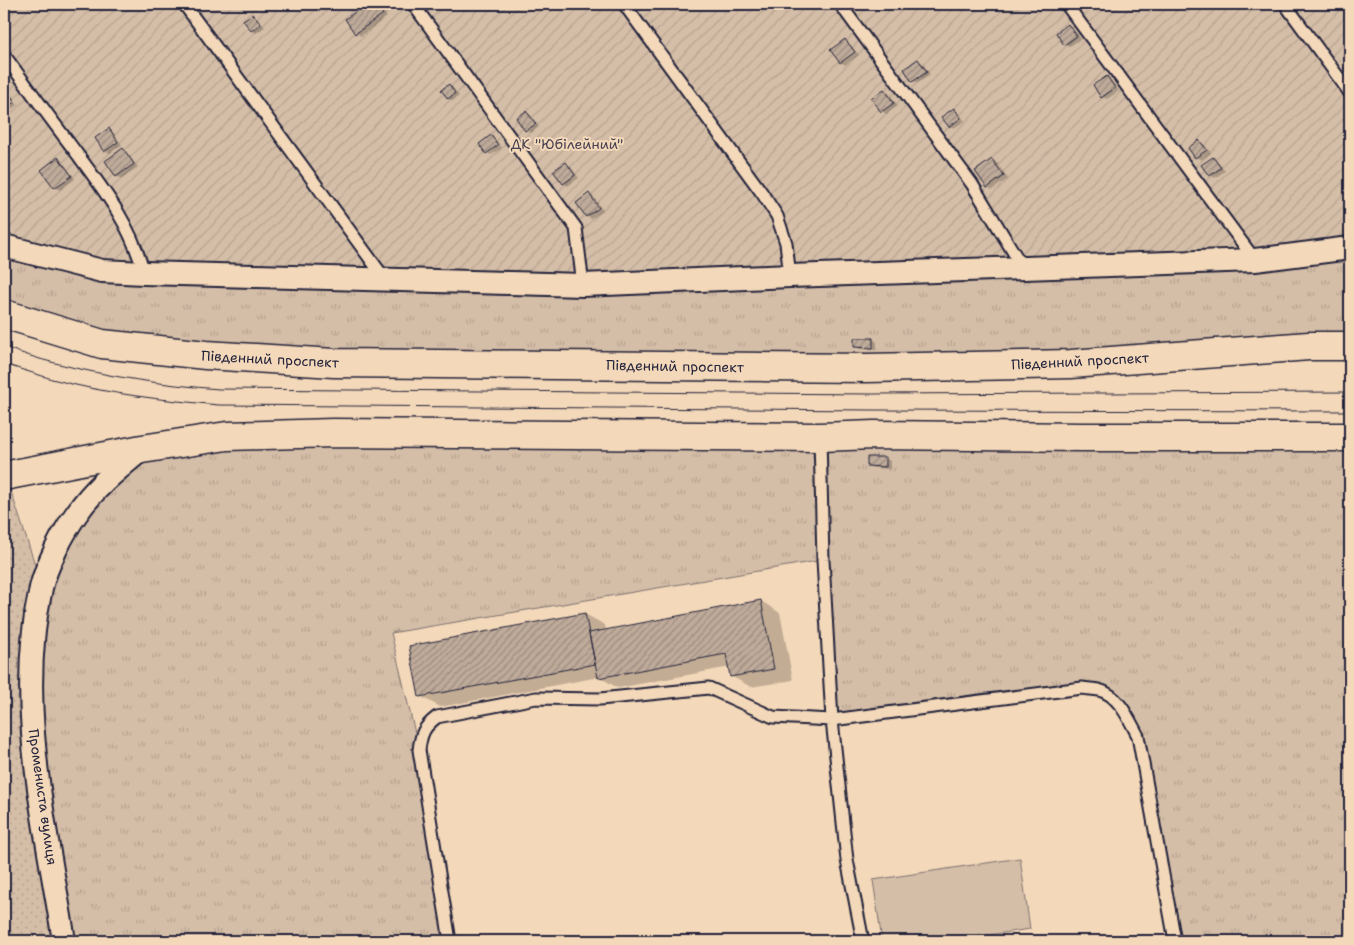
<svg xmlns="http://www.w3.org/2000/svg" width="1354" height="945" viewBox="0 0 1354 945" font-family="'Shantell Sans',sans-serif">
<defs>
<pattern id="grass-tufts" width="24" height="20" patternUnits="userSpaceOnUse" patternTransform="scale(1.25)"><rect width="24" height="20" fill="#d5bea7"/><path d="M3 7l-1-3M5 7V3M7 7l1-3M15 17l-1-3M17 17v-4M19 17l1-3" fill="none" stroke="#b7a391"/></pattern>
<pattern id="park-dots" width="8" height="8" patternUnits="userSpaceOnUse" patternTransform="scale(1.25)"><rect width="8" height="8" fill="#d5bea7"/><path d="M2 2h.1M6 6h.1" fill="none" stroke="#b7a391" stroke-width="1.8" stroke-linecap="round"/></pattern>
<pattern id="garden-furrows" width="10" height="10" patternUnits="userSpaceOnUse" patternTransform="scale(1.25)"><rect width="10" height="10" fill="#d5bea7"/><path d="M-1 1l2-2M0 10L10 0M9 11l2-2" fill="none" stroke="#b7a391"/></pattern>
<pattern id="building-hatch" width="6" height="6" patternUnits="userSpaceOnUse" patternTransform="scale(1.25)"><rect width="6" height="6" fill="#bfab9a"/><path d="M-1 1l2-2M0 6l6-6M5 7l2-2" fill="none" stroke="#9b8b7f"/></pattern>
</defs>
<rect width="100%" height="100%" fill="#f3d8b9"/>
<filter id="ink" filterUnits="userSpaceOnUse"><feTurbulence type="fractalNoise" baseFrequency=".02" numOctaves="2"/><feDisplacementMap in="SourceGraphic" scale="10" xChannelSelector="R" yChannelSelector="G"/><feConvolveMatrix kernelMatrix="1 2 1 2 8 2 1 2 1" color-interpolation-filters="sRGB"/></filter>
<g filter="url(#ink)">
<path fill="url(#grass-tufts)" stroke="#7c7071" d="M 4,246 L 1350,248 L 1350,346 L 1071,364 L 206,355 L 4,314 Z
M 227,436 L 1350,438 L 1350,941 L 1175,941 L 1129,718 L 1100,691 L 832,720 L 823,560 L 391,633 L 419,750 L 450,941 L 64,941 L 30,665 L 60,540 L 142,449 Z"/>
<path fill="url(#park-dots)" stroke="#7c7071" d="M 4,476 L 6,476 L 42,586 L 30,665 L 64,941 L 4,941 Z"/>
<path fill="url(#garden-furrows)" stroke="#7c7071" d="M 4,4 L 1350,4 L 1350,248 L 790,276 L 144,273 L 4,246 Z"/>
<path fill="#d5bea7" stroke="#7c7071" d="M 1020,858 L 1030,929 L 947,941 L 882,941 L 873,880 Z"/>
<path fill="#0003" d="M 368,4 L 378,4 L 387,17 L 361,36 L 356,33 L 346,19 Z
M 253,15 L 258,18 L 265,27 L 256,33 L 252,30 Z
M 1068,25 L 1073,28 L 1081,39 L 1070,46 L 1065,44 Z
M 845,41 L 850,44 L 859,55 L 845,65 L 841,62 Z
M 918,61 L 923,63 L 930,75 L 918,83 L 913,81 Z
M 1107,77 L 1111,80 L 1119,91 L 1107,99 L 1102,97 Z
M 4,86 L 7,87 L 18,105 L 4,114 Z
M 449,86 L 453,88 L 459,96 L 453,101 L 448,98 Z
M 884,90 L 889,93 L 898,106 L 886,114 L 882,111 Z
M 954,109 L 958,112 L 965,121 L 954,128 L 950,126 Z
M 526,112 L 531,115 L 539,127 L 531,133 L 526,130 Z
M 109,129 L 113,132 L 122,145 L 110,153 L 105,151 Z
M 491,136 L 495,139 L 502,148 L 491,155 L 487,153 Z
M 1199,142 L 1204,144 L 1211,153 L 1201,160 L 1196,157 L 1190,149 Z
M 123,150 L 127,153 L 138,167 L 121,179 L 117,176 Z
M 1213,158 L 1217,161 L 1225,171 L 1215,178 L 1210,175 L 1203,165 Z
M 58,159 L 63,162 L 75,179 L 60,190 L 55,187 L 42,170 Z
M 992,160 L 997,163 L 1008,179 L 992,190 L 987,187 Z
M 566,163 L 570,166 L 579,178 L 568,186 L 563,183 Z
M 589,195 L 594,197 L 603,211 L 591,219 L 587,216 Z
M 873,339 L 877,342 L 877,350 L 860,349 L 855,347 Z
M 885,458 L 890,461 L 890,469 L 873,468 L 868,466 Z
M 761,601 L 780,613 L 793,680 L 751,687 L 731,676 L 730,667 L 618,688 L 599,677 L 440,707 L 420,696 L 585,614 L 605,625 L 606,631 Z"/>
<path fill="url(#building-hatch)" stroke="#22223b" d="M 366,4 L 377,4 L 383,14 L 355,34 L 345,19 Z
M 253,14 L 261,24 L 251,31 L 243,20 Z
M 1068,24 L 1077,36 L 1064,45 L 1056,33 Z
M 845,39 L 855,52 L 840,63 L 830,50 Z
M 918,59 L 927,72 L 912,82 L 904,69 Z
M 1107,76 L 1115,88 L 1101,98 L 1093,85 Z
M 449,84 L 455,93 L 448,99 L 441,90 Z
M 4,86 L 15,102 L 4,109 Z
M 884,89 L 894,103 L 881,112 L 871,98 Z
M 954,108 L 961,118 L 949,127 L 941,117 Z
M 526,111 L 536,124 L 525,131 L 516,118 Z
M 109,128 L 118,142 L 104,152 L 95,138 Z
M 491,135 L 498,145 L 486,154 L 479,144 Z
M 1199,140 L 1207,150 L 1195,158 L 1188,148 Z
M 123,148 L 134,164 L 116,177 L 105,161 Z
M 58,157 L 72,176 L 54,188 L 41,170 Z
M 1213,157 L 1221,168 L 1209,176 L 1201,165 Z
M 992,159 L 1004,176 L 987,188 L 975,171 Z
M 566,162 L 575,175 L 563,184 L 553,171 Z
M 589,193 L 599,208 L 586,217 L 576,203 Z
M 854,338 L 873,338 L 873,348 L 854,347 Z
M 867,457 L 886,457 L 886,467 L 867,466 Z
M 761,600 L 774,669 L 730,677 L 726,654 L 598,678 L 589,633 Z
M 585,613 L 595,664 L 419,697 L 409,646 Z"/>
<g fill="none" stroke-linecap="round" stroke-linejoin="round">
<g stroke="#22223b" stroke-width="15">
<path id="lane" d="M 184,4 L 385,279
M 413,4 L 576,228 L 583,285
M 624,4 L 762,193 L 777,216 L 786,243 L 790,276
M 840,4 L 972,184 L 1023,268
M 1066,4 L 1255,260
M 1285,4 L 1350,93
M 4,55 C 27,86 49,117 72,147 C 103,189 130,222 144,273
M 820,437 L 823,560 L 832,720 L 847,860 L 863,941
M 450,941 L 419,750 C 421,733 424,727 437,717 L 536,698 L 600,699 L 709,688 L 773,717 L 832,720 L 1082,688 C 1088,689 1093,689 1099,690 C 1119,695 1129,719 1138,736 L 1175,941"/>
</g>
<g stroke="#22223b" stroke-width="26">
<path id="street" d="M 4,246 L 102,271 L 144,273 L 583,285 L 790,276 L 1255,260 L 1350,248
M 64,941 C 46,826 15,704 41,588 C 46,566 64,531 77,513 C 95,487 118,469 142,449"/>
</g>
<g stroke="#22223b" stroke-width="31">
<path id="secondary" d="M 4,314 L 102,344 L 206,355 L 334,363 L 866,368 L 1071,364 L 1309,346 L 1350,346
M 4,476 L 142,449 L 227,436 L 333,433 L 820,437 L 874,435 L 1083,437 L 1350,437"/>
</g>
<use href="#lane" stroke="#f3d8b9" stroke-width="11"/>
<use href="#street" stroke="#f3d8b9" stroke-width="22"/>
<use href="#secondary" stroke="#f3d8b9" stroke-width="28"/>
<path stroke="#22223b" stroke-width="1" d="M 4,347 C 21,353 38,359 55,363 C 109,377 164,385 219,389 L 870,394 L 1350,392
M 4,364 C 20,369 36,374 52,379 C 106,394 163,400 219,405 L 870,410 L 1350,411"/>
</g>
</g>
<g text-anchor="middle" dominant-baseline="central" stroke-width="4" stroke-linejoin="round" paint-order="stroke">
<g font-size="14" fill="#464151" stroke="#f3d8b9">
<text x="567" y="144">ДК "Юбілейний"</text>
</g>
<g font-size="14" fill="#22223b" stroke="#f3d8b9">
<text transform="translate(270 359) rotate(3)">Південний проспект</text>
<text transform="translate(1080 361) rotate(-3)">Південний проспект</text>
<text transform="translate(675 366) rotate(1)">Південний проспект</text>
<text transform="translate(43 797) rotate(82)">Промениста вулиця</text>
</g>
</g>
<rect width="1354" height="945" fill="none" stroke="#f3d8b9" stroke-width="20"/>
<rect x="10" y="10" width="1334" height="925" fill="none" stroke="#22223b" stroke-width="2" filter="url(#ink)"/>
</svg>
